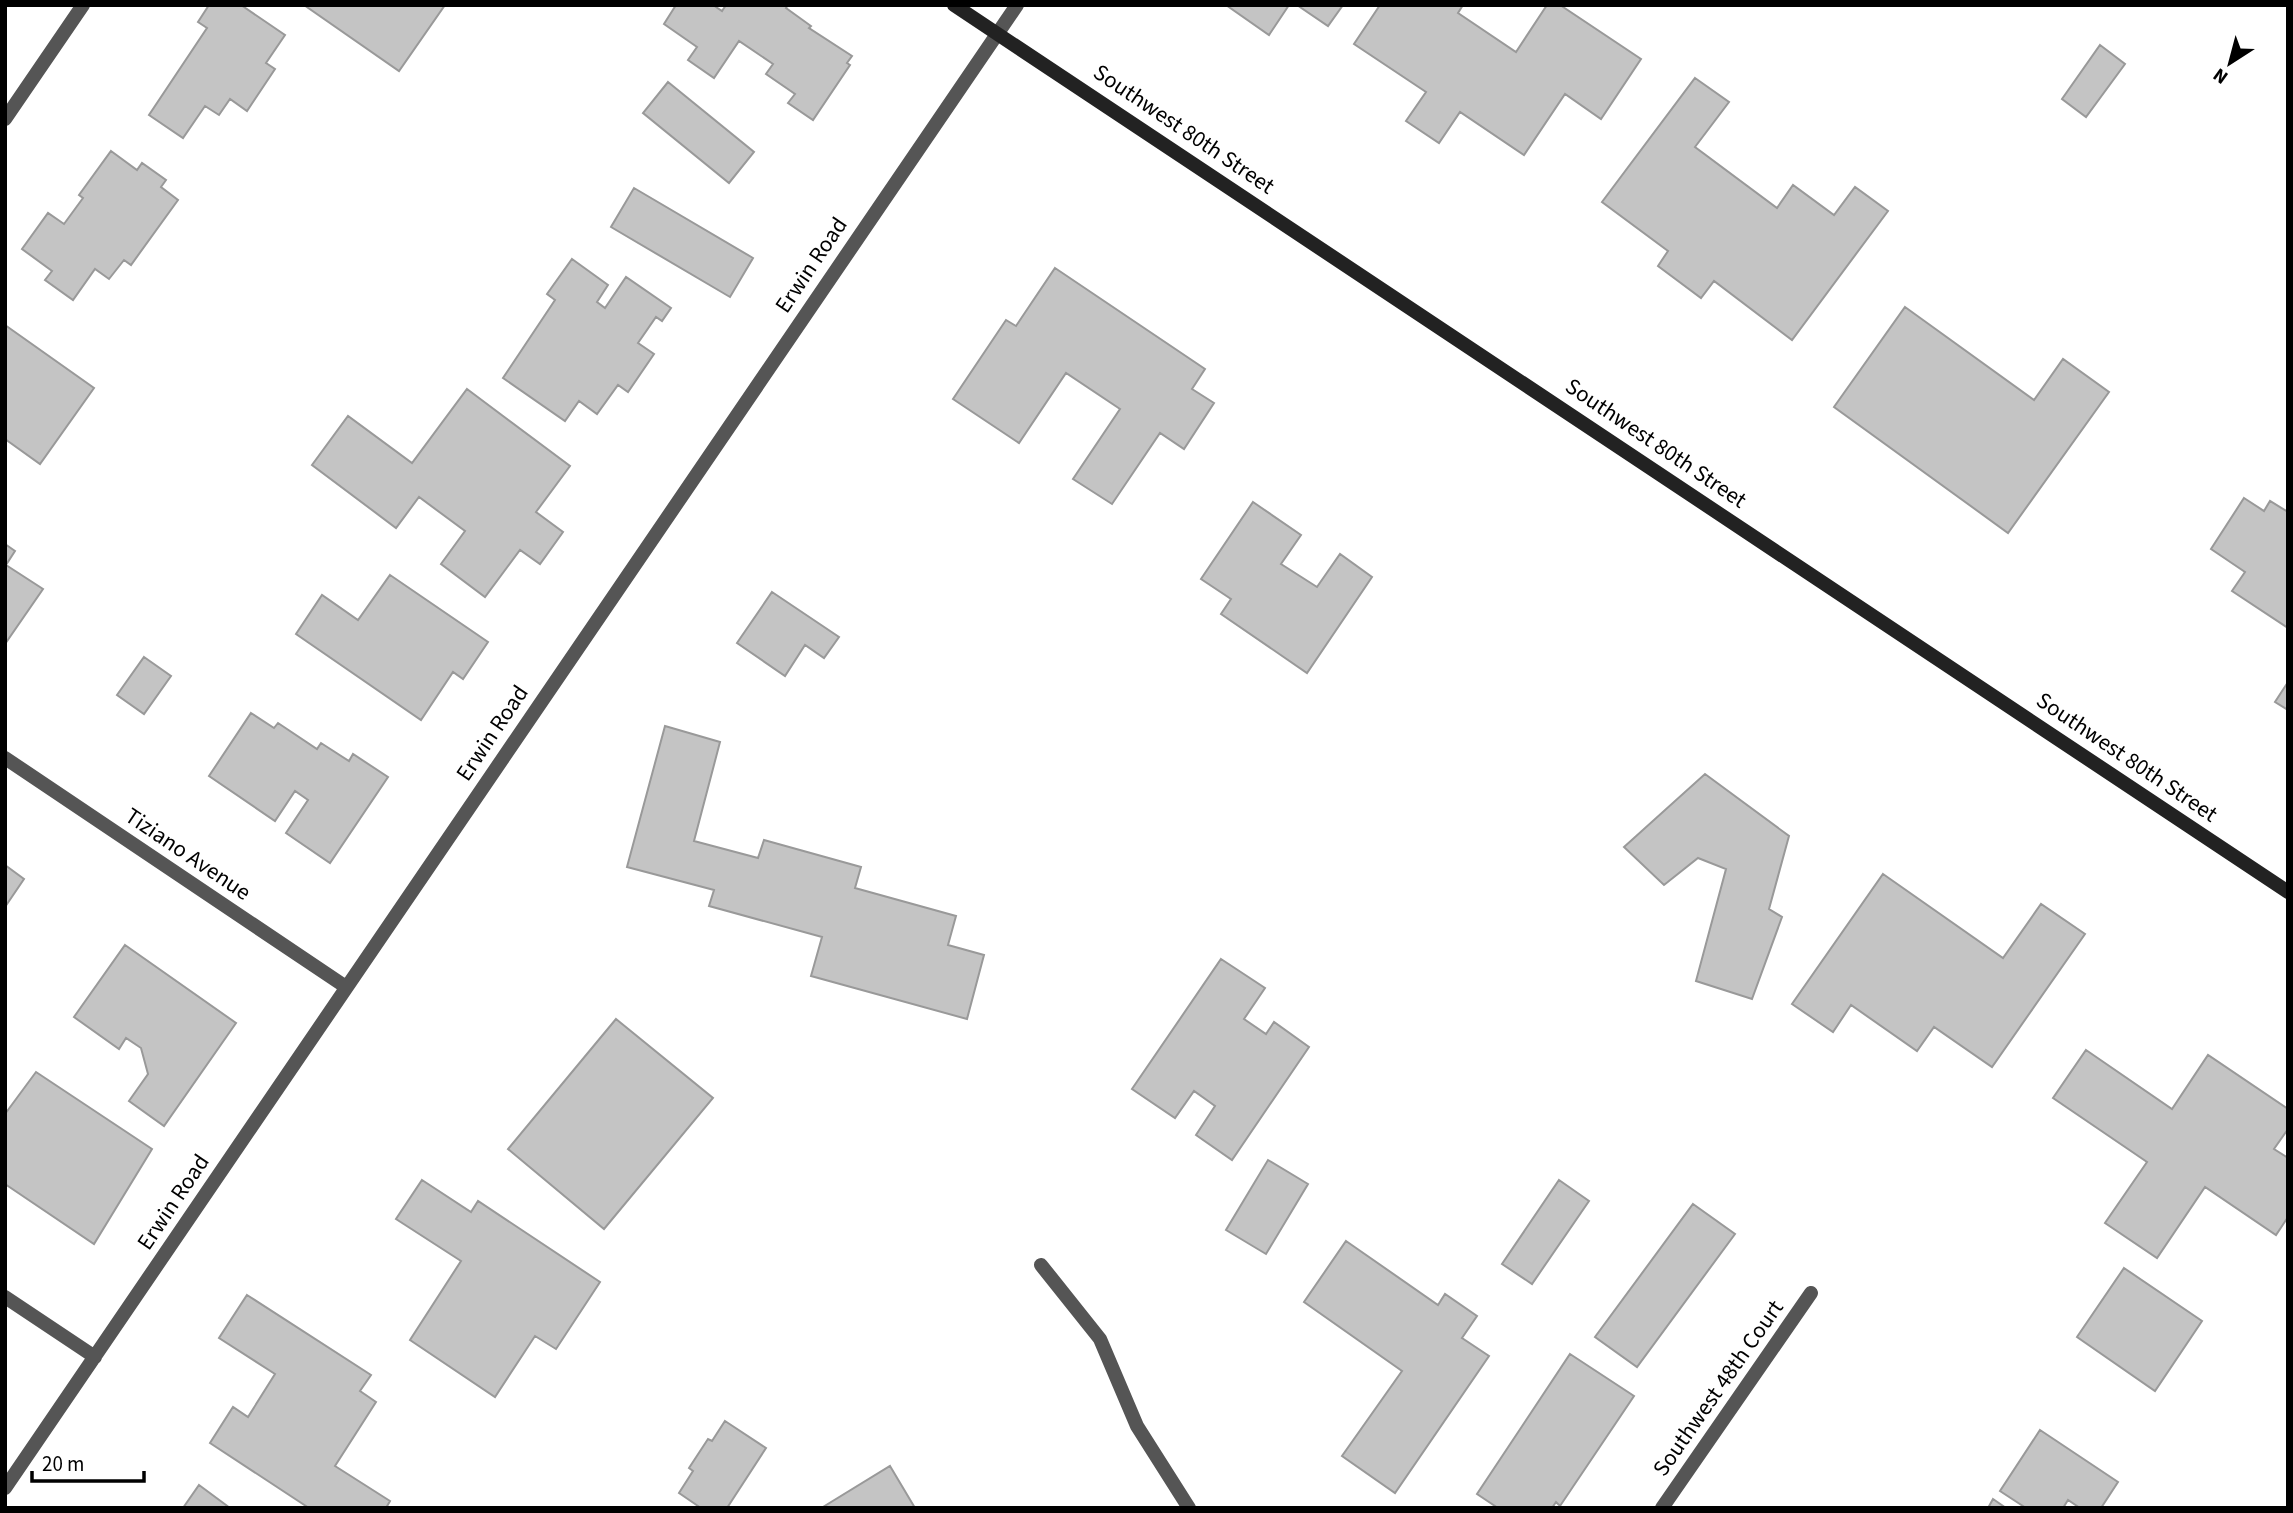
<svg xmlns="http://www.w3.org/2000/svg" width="2293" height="1513" viewBox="0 0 2293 1513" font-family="'Source Sans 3',sans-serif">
<rect width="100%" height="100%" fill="#fff"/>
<path fill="#c4c4c4" stroke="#999" stroke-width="2" d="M 209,5 L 241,5 L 285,35 L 266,63 L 275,69 L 247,111 L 230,99 L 219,115 L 205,106 L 183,138 L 149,115 L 207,28 L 198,22 Z
M 304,5 L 445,5 L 399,71 Z
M 676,5 L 713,5 L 722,11 L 726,5 L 788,5 L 786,8 L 811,26 L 809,28 L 852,56 L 847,63 L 850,65 L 813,120 L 788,103 L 795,94 L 766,74 L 773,64 L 739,41 L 714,78 L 688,60 L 697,47 L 664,24 Z
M 1226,5 L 1289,5 L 1269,35 Z
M 1297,5 L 1343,5 L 1328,26 Z
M 1380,5 L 1463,5 L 1458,13 L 1516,52 L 1547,5 L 1560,5 L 1641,59 L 1601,119 L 1565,94 L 1524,155 L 1460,112 L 1439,143 L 1406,121 L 1426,92 L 1354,44 Z
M 2100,45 L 2125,64 L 2086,117 L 2062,99 Z
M 1695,78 L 1729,102 L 1695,147 L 1777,208 L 1793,185 L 1834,215 L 1855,187 L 1888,211 L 1792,340 L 1714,281 L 1701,298 L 1658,266 L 1668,251 L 1602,202 Z
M 668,82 L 754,152 L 729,183 L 643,113 Z
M 111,151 L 137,170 L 142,163 L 166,180 L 161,187 L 178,200 L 131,265 L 124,260 L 109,279 L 95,269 L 73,300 L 45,280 L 52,271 L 22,249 L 48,213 L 64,224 L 83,198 L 79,195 Z
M 634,188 L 753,258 L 730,297 L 611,227 Z
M 572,259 L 608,285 L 597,302 L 605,308 L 626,277 L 671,308 L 662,321 L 656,317 L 638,343 L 654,354 L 628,392 L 618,385 L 597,414 L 579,401 L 565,421 L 503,378 L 555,300 L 547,294 Z
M 1055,268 L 1205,369 L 1192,389 L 1214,403 L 1184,449 L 1160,433 L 1112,504 L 1073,479 L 1120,409 L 1066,373 L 1019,443 L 953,399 L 1006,320 L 1016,326 Z
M 1905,307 L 2034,400 L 2063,359 L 2109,392 L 2008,533 L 1834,407 Z
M 5,325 L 94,388 L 40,464 L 5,439 Z
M 467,389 L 570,466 L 536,512 L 563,532 L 540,564 L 520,550 L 485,597 L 441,564 L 465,531 L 419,497 L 396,528 L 312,465 L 348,416 L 412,463 Z
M 2244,498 L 2264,511 L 2270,501 L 2288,512 L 2288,628 L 2232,591 L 2245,572 L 2211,549 Z
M 1253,502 L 1301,535 L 1281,564 L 1317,587 L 1340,554 L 1372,577 L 1307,673 L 1221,614 L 1231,599 L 1201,579 Z
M 5,544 L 15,551 L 6,565 L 43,589 L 5,644 Z
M 390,575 L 488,642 L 463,679 L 453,672 L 421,720 L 296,634 L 322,595 L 358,620 Z
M 772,592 L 839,637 L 824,658 L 805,645 L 785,676 L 737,643 Z
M 144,657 L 171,676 L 144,714 L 117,695 Z
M 2288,682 L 2288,710 L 2275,702 Z
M 251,713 L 274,728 L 278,723 L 317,749 L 321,743 L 349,761 L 353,754 L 388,777 L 330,863 L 286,833 L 308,800 L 295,791 L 275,821 L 209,776 Z
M 665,726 L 720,742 L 694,841 L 758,858 L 764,840 L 861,867 L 855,888 L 956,916 L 948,945 L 984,955 L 967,1019 L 811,976 L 822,937 L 709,906 L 714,890 L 627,867 Z
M 1705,774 L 1789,836 L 1769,909 L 1782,917 L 1752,999 L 1696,981 L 1726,869 L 1698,858 L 1664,885 L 1624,847 Z
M 5,865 L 24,879 L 5,907 Z
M 1883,874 L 2003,958 L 2041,904 L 2085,934 L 1992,1067 L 1934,1027 L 1917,1051 L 1851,1005 L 1833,1032 L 1792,1004 Z
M 125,945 L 236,1023 L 164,1126 L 129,1101 L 148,1074 L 141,1048 L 126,1038 L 119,1049 L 74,1017 Z
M 1221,959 L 1265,988 L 1244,1019 L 1266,1034 L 1274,1022 L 1309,1047 L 1232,1160 L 1196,1135 L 1215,1106 L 1194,1091 L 1175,1118 L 1132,1089 Z
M 616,1019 L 713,1098 L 604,1229 L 508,1149 Z
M 2086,1050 L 2172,1109 L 2208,1055 L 2288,1109 L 2288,1129 L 2274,1149 L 2288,1158 L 2288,1217 L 2276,1235 L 2205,1187 L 2157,1258 L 2105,1223 L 2147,1162 L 2053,1098 Z
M 36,1072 L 152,1149 L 94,1244 L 5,1184 L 5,1114 Z
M 1268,1160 L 1308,1184 L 1266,1254 L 1226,1230 Z
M 422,1180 L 471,1212 L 478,1201 L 600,1282 L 556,1349 L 535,1336 L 495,1397 L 410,1340 L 461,1261 L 396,1219 Z
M 1559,1180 L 1589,1201 L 1532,1284 L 1502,1264 Z
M 1693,1204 L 1735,1234 L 1637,1367 L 1595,1337 Z
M 1346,1241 L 1438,1305 L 1445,1294 L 1477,1316 L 1462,1338 L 1489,1356 L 1395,1493 L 1342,1456 L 1402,1371 L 1304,1302 Z
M 2124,1268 L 2202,1321 L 2155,1391 L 2077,1337 Z
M 247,1295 L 371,1375 L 360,1391 L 376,1402 L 335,1466 L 390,1501 L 386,1508 L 309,1508 L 210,1443 L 233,1407 L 248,1417 L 275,1374 L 219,1338 Z
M 1570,1354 L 1634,1396 L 1560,1506 L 1556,1502 L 1552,1508 L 1498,1508 L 1477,1494 Z
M 725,1421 L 766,1448 L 727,1508 L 701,1508 L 679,1493 L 693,1471 L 689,1468 L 708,1439 L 712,1441 Z
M 2040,1430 L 2118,1482 L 2101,1508 L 2080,1508 L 2068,1500 L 2063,1508 L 2026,1508 L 2000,1491 Z
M 890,1466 L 915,1508 L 823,1507 Z
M 199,1485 L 230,1508 L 183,1508 Z
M 1993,1499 L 2006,1508 L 1988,1508 Z"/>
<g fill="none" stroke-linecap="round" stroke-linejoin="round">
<path stroke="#555" stroke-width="14" d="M 5,119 L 83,5
M 5,758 L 346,987
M 1041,1265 L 1100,1339 L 1137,1426 L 1189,1508
M 5,1297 L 95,1357
M 5,1488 L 1017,5
M 1662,1508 L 1811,1293"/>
<path stroke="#222" stroke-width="14" d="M 954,5 L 2288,892"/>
</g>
<g text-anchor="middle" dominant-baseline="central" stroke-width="7" stroke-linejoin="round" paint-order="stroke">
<g font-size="23" fill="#000" stroke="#fff">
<text transform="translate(1184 129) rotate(34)">Southwest 80th Street</text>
<text transform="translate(811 265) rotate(-56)">Erwin Road</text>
<text transform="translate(1656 443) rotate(34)">Southwest 80th Street</text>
<text transform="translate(492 733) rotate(-56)">Erwin Road</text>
<text transform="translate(2127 757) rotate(34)">Southwest 80th Street</text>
<text transform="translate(188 854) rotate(34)">Tiziano Avenue</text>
<text transform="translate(173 1202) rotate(-56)">Erwin Road</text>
<text transform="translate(1718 1388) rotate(-55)">Southwest 48th Court</text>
</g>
</g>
<rect width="2293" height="1513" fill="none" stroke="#000000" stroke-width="14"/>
<g transform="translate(2230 63) rotate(216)" stroke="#ffffff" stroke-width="5" paint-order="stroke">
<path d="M0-5L12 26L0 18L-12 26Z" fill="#000000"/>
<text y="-10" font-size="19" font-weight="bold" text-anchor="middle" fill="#000000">N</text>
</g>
<path d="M32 1471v10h112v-10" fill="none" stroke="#000000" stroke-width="3.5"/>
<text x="42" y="1471" font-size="21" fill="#000000" stroke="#ffffff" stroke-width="5" paint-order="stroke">20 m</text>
</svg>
